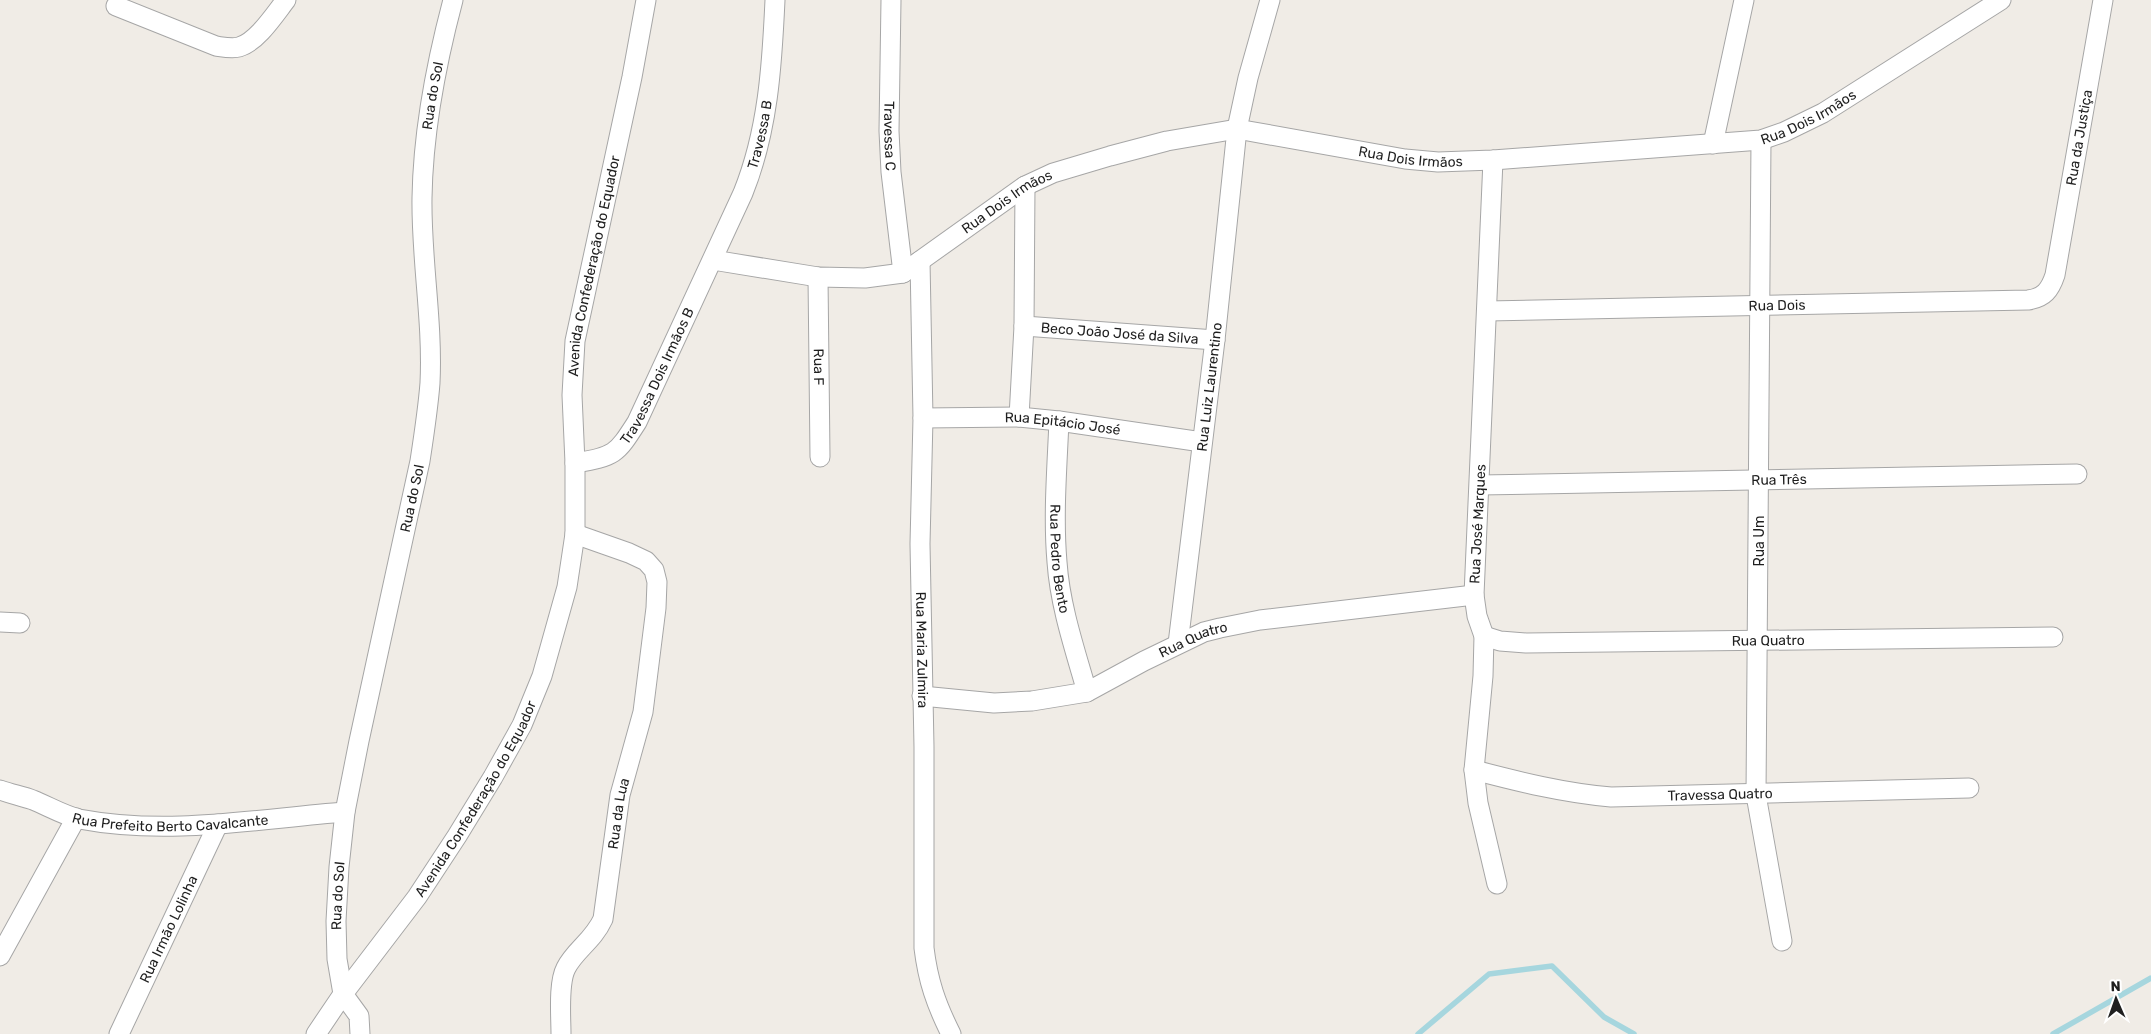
<svg xmlns="http://www.w3.org/2000/svg" width="2151" height="1034" viewBox="0 0 2151 1034" font-family="Rubik,sans-serif">
<rect width="100%" height="100%" fill="#f0ece6"/>
<g fill="none" stroke-linecap="round" stroke-linejoin="round">
<path stroke="#a6d6de" stroke-width="5.5" d="M 1418,1034 L 1489,974 L 1552,966 L 1604,1017 L 1634,1034
M 2053,1034 L 2151,978"/>
<g stroke="#a6a6a6" stroke-width="21">
<g id="minor">
<path id="s1" d="M 891,0 L 889,131 L 891,172 L 903,273"/>
<path d="M 116,6 L 216,46 C 223,47 232,49 239,47 C 257,42 275,14 286,0"/>
<path d="M 1761,140 L 1756,795 L 1782,941"/>
<path d="M 1713,144 L 1744,0"/>
<path d="M 1493,160 L 1474,595 L 1477,616 L 1484,636 L 1483,676 L 1474,770 L 1478,803 L 1497,884"/>
<path id="s2" d="M 713,260 L 818,277 L 865,278 L 903,273 L 1025,186 L 1053,173 L 1110,156 L 1167,141 L 1237,129 L 1405,159 L 1438,162 L 1493,160 L 1761,140 L 1784,132 L 1823,113 L 2001,0"/>
<path id="s3" d="M 920,261 L 923,418 L 920,544 L 924,747 L 924,948 C 928,981 936,1004 951,1034"/>
<path id="s4" d="M 818,277 L 820,457"/>
<path id="s5" d="M 1487,311 L 2028,300 C 2044,298 2050,290 2055,275 L 2103,0"/>
<path id="s6" d="M 1024,326 L 1215,340"/>
<path d="M 1019,417 L 1024,326 L 1025,186"/>
<path id="s7" d="M 923,418 L 1019,417 L 1059,421 L 1202,442"/>
<path id="s8" d="M 1059,421 C 1057,468 1053,516 1057,562 C 1060,606 1075,650 1087,692"/>
<path id="s9" d="M 575,463 C 615,456 616,455 637,422 L 743,193 C 768,131 772,66 775,0"/>
<path id="s10" d="M 1480,485 L 2077,474"/>
<path d="M 0,622 L 20,623"/>
<path id="s11" d="M 1484,636 L 1500,641 L 1526,643 L 2053,637"/>
<path id="s12" d="M 1178,644 L 1215,340 L 1237,129 L 1248,78 L 1270,0"/>
<path id="s13" d="M 922,696 L 994,703 L 1032,701 L 1087,692 L 1144,661 L 1204,632 L 1220,628 L 1260,620 L 1474,595"/>
<path id="s14" d="M 1474,770 C 1520,782 1564,793 1611,797 L 1969,788"/>
<path id="s15" d="M 0,790 C 11,794 22,796 33,800 C 48,806 63,815 79,819 C 169,836 255,819 345,812"/>
<path d="M 0,956 L 76,818"/>
<path id="s16" d="M 119,1034 L 218,824"/>
<path id="s17" d="M 316,1034 L 343,994 L 417,897 L 457,836 L 493,777 L 522,725 L 542,676 L 567,587 L 575,534 L 575,463 L 572,395 L 575,341 L 632,77 L 646,0"/>
<path id="s18" d="M 360,1034 L 359,1016 L 343,994 L 337,959 L 336,921 L 339,867 L 345,812 L 359,741 L 420,461 C 424,435 428,409 430,383 C 433,321 421,259 422,198 C 423,131 436,64 453,0"/>
<path id="s19" d="M 561,1034 C 561,1016 558,983 566,968 C 575,950 593,941 603,919 L 620,795 L 643,712 L 656,608 L 657,582 L 654,570 L 646,561 L 629,553 L 575,534"/>
</g>
</g>
<use href="#minor" stroke="#fff" stroke-width="19"/>
</g>
<g text-anchor="middle" dominant-baseline="central" stroke-width="5" stroke-linejoin="round" paint-order="stroke">
<g font-size="14" fill="#1f1f1f" stroke="#fff">
<text stroke="none"><textPath href="#s18" startOffset="954">Rua do Sol</textPath></text>
<text stroke="none"><textPath href="#s2" startOffset="1142">Rua Dois Irmãos</textPath></text>
<text stroke="none"><textPath href="#s9" startOffset="392">Travessa B</textPath></text>
<text stroke="none"><textPath href="#s1" startOffset="136">Travessa C</textPath></text>
<text stroke="none"><textPath href="#s5" startOffset="720">Rua da Justiça</textPath></text>
<text stroke="none"><textPath href="#s2" startOffset="738">Rua Dois Irmãos</textPath></text>
<text stroke="none"><textPath href="#s2" startOffset="318">Rua Dois Irmãos</textPath></text>
<text stroke="none"><textPath href="#s17" startOffset="841">Avenida Confederação do Equador</textPath></text>
<text stroke="none"><textPath href="#s5" startOffset="290">Rua Dois</textPath></text>
<text stroke="none"><textPath href="#s6" startOffset="96">Beco João José da Silva</textPath></text>
<text stroke="none"><textPath href="#s4" startOffset="90">Rua F</textPath></text>
<text stroke="none"><textPath href="#s9" startOffset="129">Travessa Dois Irmãos B</textPath></text>
<text stroke="none"><textPath href="#s12" startOffset="259">Rua Luiz Laurentino</textPath></text>
<text stroke="none"><textPath href="#s7" startOffset="140">Rua Epitácio José</textPath></text>
<text stroke="none"><textPath href="#s10" startOffset="299">Rua Três</textPath></text>
<text stroke="none"><textPath href="#s18" startOffset="549">Rua do Sol</textPath></text>
<text transform="translate(1478 524) rotate(-87)">Rua José Marques</text>
<text transform="translate(1759 541) rotate(-90)">Rua Um</text>
<text stroke="none"><textPath href="#s8" startOffset="138">Rua Pedro Bento</textPath></text>
<text stroke="none"><textPath href="#s13" startOffset="285">Rua Quatro</textPath></text>
<text stroke="none"><textPath href="#s11" startOffset="285">Rua Quatro</textPath></text>
<text stroke="none"><textPath href="#s3" startOffset="389">Rua Maria Zulmira</textPath></text>
<text stroke="none"><textPath href="#s14" startOffset="249">Travessa Quatro</textPath></text>
<text stroke="none"><textPath href="#s17" startOffset="285">Avenida Confederação do Equador</textPath></text>
<text stroke="none"><textPath href="#s19" startOffset="235">Rua da Lua</textPath></text>
<text stroke="none"><textPath href="#s15" startOffset="176">Rua Prefeito Berto Cavalcante</textPath></text>
<text stroke="none"><textPath href="#s18" startOffset="144">Rua do Sol</textPath></text>
<text stroke="none"><textPath href="#s16" startOffset="116">Rua Irmão Lolinha</textPath></text>
</g>
</g>
<g transform="translate(2116 999) rotate(358)" stroke="#ffffff" stroke-width="4" paint-order="stroke">
<path d="M0-4L9 19L0 12L-9 19Z" fill="#1f1f1f"/>
<text y="-8" font-size="14" font-weight="bold" text-anchor="middle" fill="#1f1f1f">N</text>
</g>
</svg>
